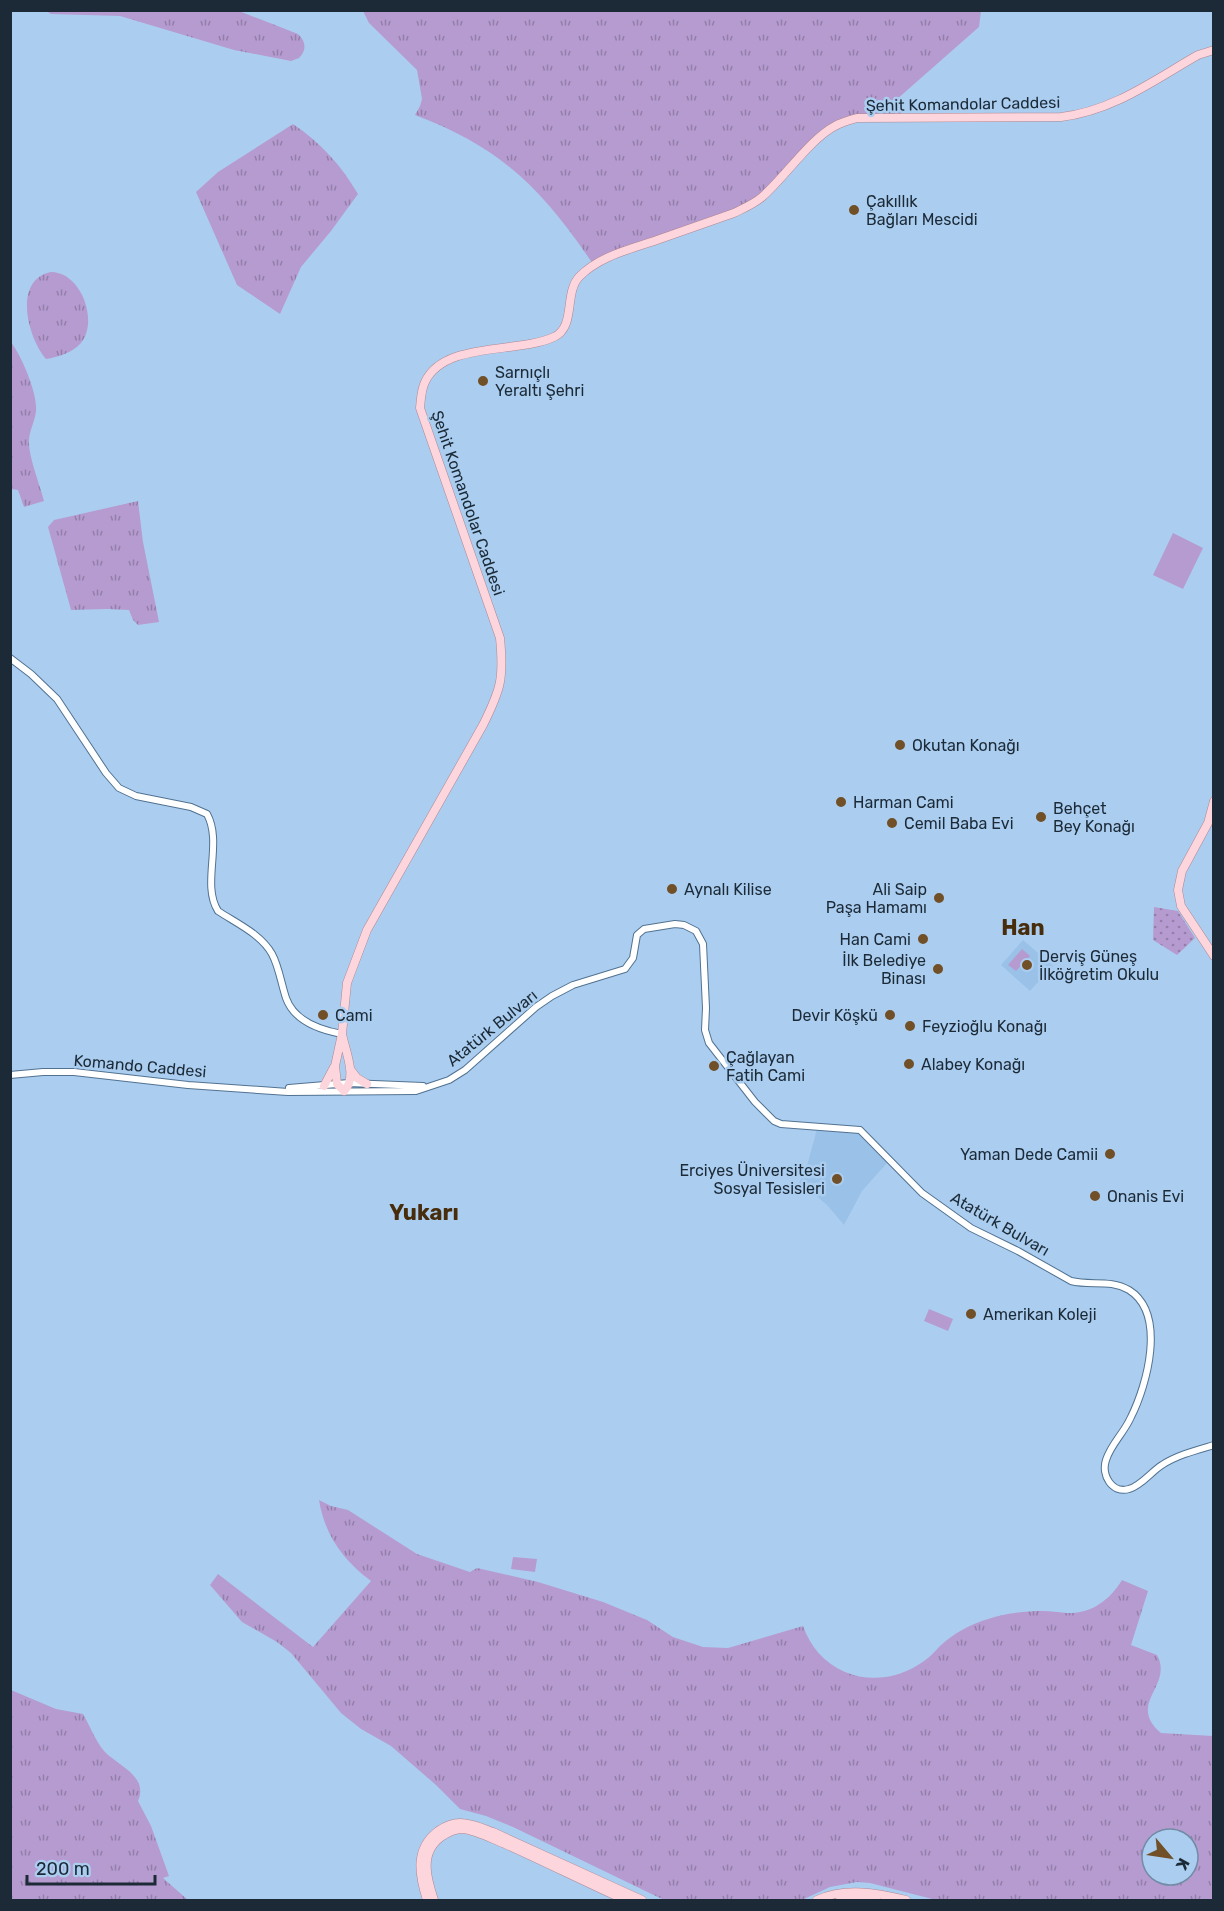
<svg xmlns="http://www.w3.org/2000/svg" width="1224" height="1911" viewBox="0 0 1224 1911" font-family="Rubik,sans-serif">
<defs>
<pattern id="grass-tufts" width="24" height="20" patternUnits="userSpaceOnUse" patternTransform="scale(1.5)"><rect width="24" height="20" fill="#b69bd0"/><path d="M3 7l-1-3M5 7V3M7 7l1-3M15 17l-1-3M17 17v-4M19 17l1-3" fill="none" stroke="#937faa"/></pattern>
<pattern id="park-dots" width="8" height="8" patternUnits="userSpaceOnUse" patternTransform="scale(1.5)"><rect width="8" height="8" fill="#b69bd0"/><path d="M2 2h.1M6 6h.1" fill="none" stroke="#937faa" stroke-width="1.8" stroke-linecap="round"/></pattern>
</defs>
<rect width="100%" height="100%" fill="#abcef0"/>
<path fill="#9ac1e8" d="M 1023,940 L 1053,966 L 1030,991 L 1001,965 Z
M 817,1129 L 860,1131 L 888,1162 L 862,1191 L 844,1225 L 827,1205 L 814,1194 L 798,1184 L 805,1173 Z"/>
<path fill="url(#grass-tufts)" fill-rule="evenodd" d="M 46,11 L 239,11 L 298,34 C 306,41 307,50 299,58 L 291,61 L 234,50 L 120,16 L 51,14 Z
M 363,11 L 981,11 L 979,27 L 896,100 L 905,116 L 859,117 L 829,131 L 746,207 L 593,264 C 541,188 502,148 415,115 L 420,106 L 422,99 L 417,70 L 369,23 Z
M 293,124 C 320,142 341,165 358,194 L 331,231 L 301,267 L 280,314 L 237,285 L 196,192 L 218,172 Z
M 51,272 C 81,272 99,321 81,343 C 72,353 58,357 46,359 C 28,338 12,280 51,272 Z
M 10,341 C 21,354 38,394 36,411 C 35,422 29,430 29,442 C 29,458 40,485 44,501 L 24,507 L 18,490 L 11,489 Z
M 138,501 L 143,542 L 159,622 L 138,625 L 133,620 L 129,610 L 107,609 L 71,610 L 48,527 L 54,520 Z
M 319,1500 L 331,1506 L 348,1510 L 417,1554 L 470,1572 L 477,1568 L 538,1582 L 603,1602 L 647,1620 L 673,1637 L 703,1647 L 728,1648 L 803,1626 C 810,1646 824,1663 845,1672 C 871,1683 901,1678 924,1661 C 930,1657 935,1651 940,1646 C 954,1633 971,1624 988,1619 C 1006,1613 1024,1611 1043,1611 C 1051,1611 1058,1612 1066,1613 C 1091,1614 1109,1601 1122,1580 L 1148,1591 L 1131,1645 L 1157,1655 C 1174,1686 1126,1703 1161,1733 L 1213,1736 L 1213,1900 L 936,1900 L 870,1883 L 857,1882 L 830,1887 L 802,1900 L 664,1900 L 513,1827 L 486,1816 L 460,1809 L 436,1785 L 391,1746 L 361,1729 L 341,1713 L 291,1653 L 277,1642 L 242,1622 L 210,1585 L 218,1574 L 313,1647 L 371,1581 C 343,1560 325,1536 319,1500 ZM 1152,1839 L 1188,1839 L 1188,1875 L 1152,1875 Z
M 11,1690 L 56,1709 L 83,1714 C 90,1726 95,1740 104,1751 C 118,1766 149,1776 138,1801 L 151,1826 L 169,1876 L 163,1878 L 188,1900 L 11,1900 Z"/>
<path fill="url(#park-dots)" d="M 1154,907 L 1178,911 L 1195,938 L 1177,955 L 1153,940 Z"/>
<path fill="#b69bd0" d="M 1173,533 L 1203,548 L 1183,589 L 1153,575 Z
M 1022,949 L 1030,956 L 1016,971 L 1008,965 Z
M 929,1309 L 953,1319 L 948,1331 L 924,1321 Z
M 513,1557 L 537,1559 L 535,1572 L 511,1569 Z"/>
<g fill="none" stroke-linecap="round" stroke-linejoin="round">
<g stroke="#517291" stroke-width="8">
<path id="minor" d="M 10,658 L 31,674 L 57,699 L 106,773 L 119,788 L 136,796 L 191,807 L 207,814 C 223,843 201,884 218,911 C 236,923 261,934 272,954 C 279,967 281,983 286,998 C 294,1021 320,1030 342,1034
M 10,1075 L 43,1072 L 74,1072 L 188,1085 L 288,1092 L 416,1091 L 449,1080 L 465,1070 L 536,1007 L 552,996 L 573,985 L 625,969 L 633,958 L 637,935 L 644,929 L 675,924 L 684,925 L 696,931 L 703,944 L 706,1008 L 705,1030 L 709,1043 L 755,1102 L 774,1121 L 781,1124 L 860,1130 L 922,1193 L 971,1228 L 1018,1251 L 1071,1281 C 1091,1286 1110,1279 1129,1290 C 1167,1314 1147,1385 1131,1417 C 1124,1433 1111,1444 1106,1460 C 1101,1475 1112,1494 1129,1489 C 1141,1486 1152,1471 1162,1465 C 1177,1455 1197,1450 1214,1445
M 289,1088 L 349,1083 L 423,1086"/>
</g>
<g stroke="#ae8793" stroke-width="9">
<path id="major" d="M 1214,801 L 1208,823 L 1182,871 L 1178,890 L 1181,906 L 1214,956
M 342,1034 C 345,1050 358,1078 344,1091 L 337,1084 L 335,1066 L 342,1034 L 347,983 L 367,930 L 483,725 C 501,689 504,678 500,638 L 420,408 C 421,399 421,390 425,382 C 444,341 517,354 554,337 C 576,327 564,293 579,277 C 599,256 631,249 657,240 C 683,231 709,222 734,213 C 744,208 754,204 762,197 C 785,177 810,139 835,126 C 842,122 850,120 857,118 L 1061,117 C 1113,111 1154,80 1198,55 L 1214,50
M 350,1069 L 357,1078 L 367,1084
M 324,1086 L 334,1067
M 427,1900 C 419,1875 414,1849 438,1831 C 445,1826 452,1823 460,1823 C 472,1823 482,1828 493,1832 L 642,1900
M 434,1900 C 427,1879 419,1853 441,1837 C 447,1833 454,1829 462,1829 C 476,1830 492,1839 505,1844 C 545,1862 585,1882 625,1900
M 817,1900 C 846,1887 877,1893 906,1900
M 840,1900 L 860,1899 L 876,1900"/>
</g>
<use href="#minor" stroke="#fff" stroke-width="6"/>
<use href="#major" stroke="#fdd5dc" stroke-width="8"/>
</g>
<g fill="#714f27" stroke="#abcef0" stroke-width="2">
<circle cx="854" cy="210" r="6"/>
<circle cx="483" cy="381" r="6"/>
<circle cx="900" cy="745" r="6"/>
<circle cx="841" cy="802" r="6"/>
<circle cx="1041" cy="817" r="6"/>
<circle cx="892" cy="823" r="6"/>
<circle cx="672" cy="889" r="6"/>
<circle cx="939" cy="898" r="6"/>
<circle cx="923" cy="939" r="6"/>
<circle cx="1027" cy="965" r="6"/>
<circle cx="938" cy="969" r="6"/>
<circle cx="323" cy="1015" r="6"/>
<circle cx="890" cy="1015" r="6"/>
<circle cx="910" cy="1026" r="6"/>
<circle cx="909" cy="1064" r="6"/>
<circle cx="714" cy="1066" r="6"/>
<circle cx="1110" cy="1154" r="6"/>
<circle cx="837" cy="1179" r="6"/>
<circle cx="1095" cy="1196" r="6"/>
<circle cx="971" cy="1314" r="6"/>
</g>
<g text-anchor="middle" dominant-baseline="central" stroke-width="5" stroke-linejoin="round" paint-order="stroke">
<g font-size="16" fill="#1c2a37" stroke="#abcef0">
<text transform="translate(963 104) rotate(-1)">Şehit Komandolar Caddesi</text>
<text transform="translate(468 503) rotate(71)">Şehit Komandolar Caddesi</text>
<text transform="translate(492 1028) rotate(-39)">Atatürk Bulvarı</text>
<text transform="translate(140 1066) rotate(5)">Komando Caddesi</text>
<text transform="translate(1000 1224) rotate(30)">Atatürk Bulvarı</text>
</g>
<g font-size="16" fill="#1c2a37" stroke="#abcef0" text-anchor="start">
<text x="866" y="201">Çakıllık<tspan x="866" dy="18">Bağları Mescidi</tspan></text>
<text x="495" y="372">Sarnıçlı<tspan x="495" dy="18">Yeraltı Şehri</tspan></text>
<text x="912" y="745">Okutan Konağı</text>
<text x="853" y="802">Harman Cami</text>
<text x="1053" y="808">Behçet<tspan x="1053" dy="18">Bey Konağı</tspan></text>
<text x="904" y="823">Cemil Baba Evi</text>
<text x="684" y="889">Aynalı Kilise</text>
<text x="927" y="889" text-anchor="end">Ali Saip<tspan x="927" dy="18">Paşa Hamamı</tspan></text>
<text x="911" y="939" text-anchor="end">Han Cami</text>
<text x="1039" y="956">Derviş Güneş<tspan x="1039" dy="18">İlköğretim Okulu</tspan></text>
<text x="926" y="960" text-anchor="end">İlk Belediye<tspan x="926" dy="18">Binası</tspan></text>
<text x="335" y="1015">Cami</text>
<text x="878" y="1015" text-anchor="end">Devir Köşkü</text>
<text x="922" y="1026">Feyzioğlu Konağı</text>
<text x="726" y="1057">Çağlayan<tspan x="726" dy="18">Fatih Cami</tspan></text>
<text x="921" y="1064">Alabey Konağı</text>
<text x="1098" y="1154" text-anchor="end">Yaman Dede Camii</text>
<text x="825" y="1170" text-anchor="end">Erciyes Üniversitesi<tspan x="825" dy="18">Sosyal Tesisleri</tspan></text>
<text x="1107" y="1196">Onanis Evi</text>
<text x="983" y="1314">Amerikan Koleji</text>
</g>
<g font-size="22" font-weight="bold" fill="#472d0c" stroke="#abcef0">
<text x="1023" y="927">Han</text>
<text x="424" y="1212">Yukarı</text>
</g>
</g>
<rect width="1224" height="1911" fill="none" stroke="#1c2a37" stroke-width="24"/>
<g transform="translate(1170 1857) rotate(119)"><circle r="28" fill="#abcef0" stroke="#728ca6" stroke-width="1.5"/>
<path d="M0-4.5L10 22L0 15L-10 22Z" fill="#714f27"/>
<text y="-9" font-size="16" font-weight="bold" text-anchor="middle" fill="#1c2a37">K</text>
</g>
<path d="M27 1875v9h128v-9" fill="none" stroke="#1c2a37" stroke-width="3"/>
<text x="36" y="1875" font-size="18" fill="#1c2a37" stroke="#abcef0" stroke-width="4.5" paint-order="stroke">200 m</text>
</svg>
